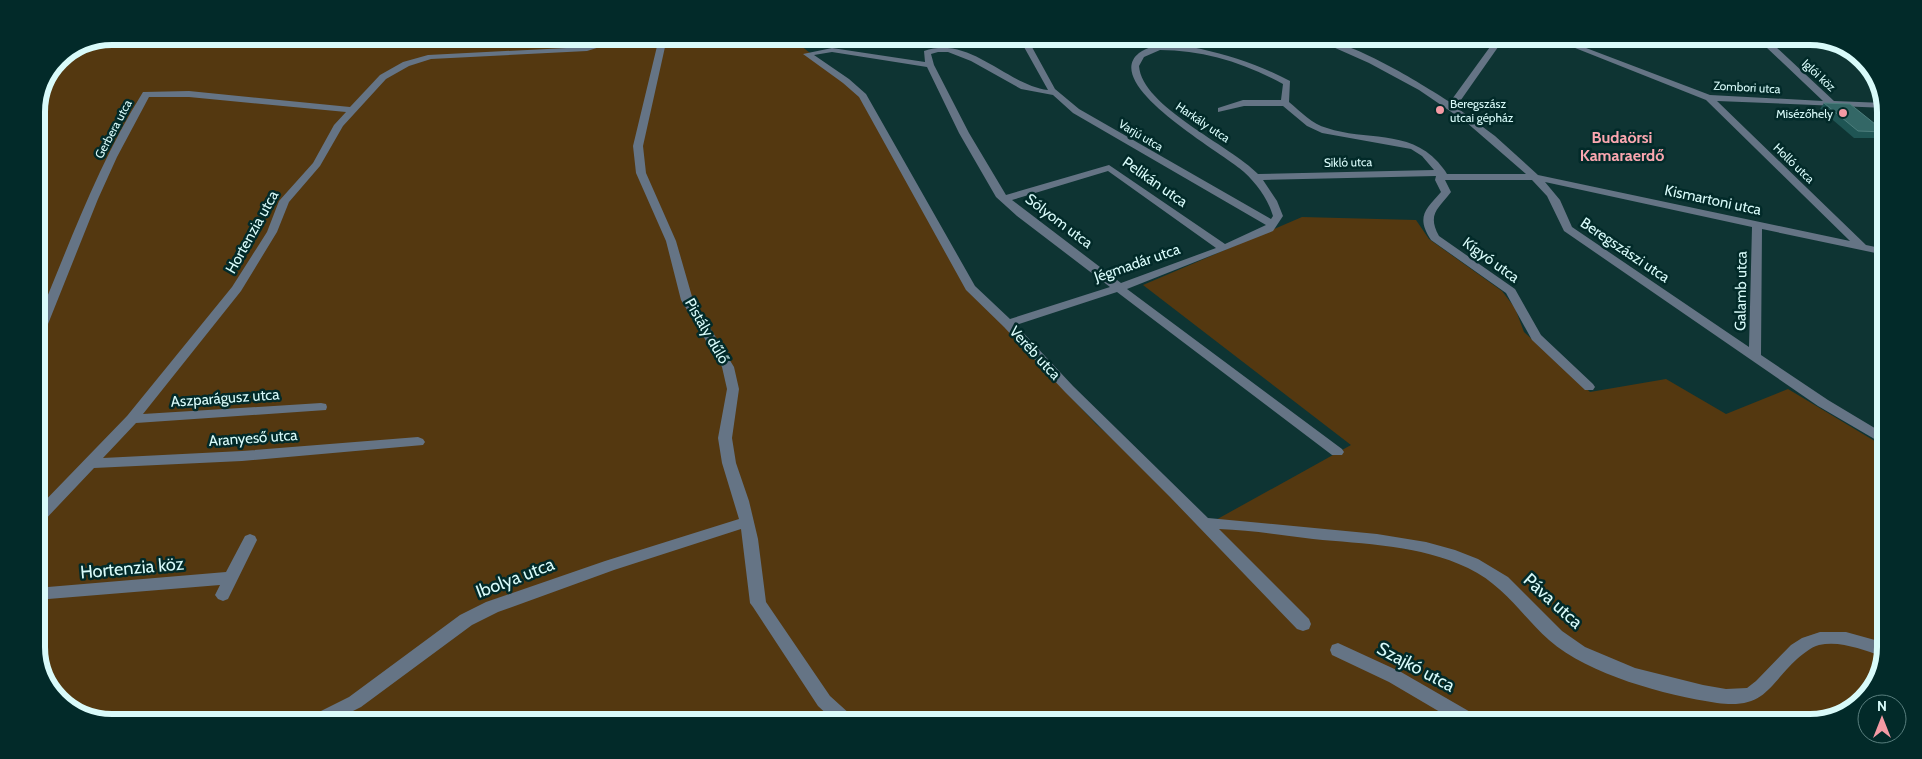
<svg xmlns="http://www.w3.org/2000/svg" width="1922" height="759" viewBox="0 0 1922 759" font-family="Cabin,sans-serif">
<rect width="100%" height="100%" fill="#0e3433"/>
<path fill="#543810" d="M 112,36 L 791,38 L 866,97 L 947,250 L 1007,329 L 1096,424 L 1147,469 L 1203,527 L 1351,445 L 1143,285 L 1302,217 L 1416,220 L 1429,239 L 1502,291 L 1515,308 L 1524,332 L 1590,392 L 1666,379 L 1726,414 L 1788,389 L 1883,446 L 1882,672 L 1852,710 L 1810,723 L 87,719 L 52,693 L 36,652 L 36,107 L 59,58 Z"/>
<g fill="none" stroke-linecap="round" stroke-linejoin="round">
<path fill="#657485" fill-rule="evenodd" d="M 618,37 L 632,37 L 587,51 L 431,59 L 409,66 L 386,79 L 343,126 L 320,166 L 289,202 L 277,232 L 241,291 L 143,414 L 321,403 L 326,404 L 327,407 L 326,410 L 136,423 L 103,458 L 242,451 L 418,437 L 423,439 L 425,442 L 423,445 L 242,461 L 94,468 L 41,524 L 36,525 L 36,510 L 127,416 L 232,287 L 267,232 L 279,201 L 313,163 L 334,125 L 346,112 L 189,97 L 149,97 L 117,157 L 98,199 L 42,339 L 36,343 L 36,324 C 69,245 98,164 143,92 L 189,91 L 350,107 L 380,75 L 403,62 L 428,55 L 586,47 Z
M 659,38 L 667,38 L 643,146 L 646,173 L 676,241 L 693,300 L 734,367 L 739,389 L 732,438 L 736,463 L 749,501 L 758,539 L 766,602 L 830,696 L 851,715 L 853,720 L 833,720 L 818,706 L 753,607 L 750,603 L 741,529 L 614,570 L 498,612 L 472,625 L 361,707 L 337,719 L 313,719 L 315,714 L 349,697 L 460,615 L 486,602 L 605,561 L 739,519 L 722,463 L 718,438 L 727,389 L 722,367 L 681,300 L 666,241 L 636,173 L 633,146 Z
M 1019,38 L 1027,38 L 1055,89 L 1079,109 L 1271,219 L 1273,216 C 1268,199 1257,184 1244,172 C 1227,155 1099,85 1139,53 C 1155,41 1183,45 1201,49 C 1232,56 1262,66 1290,81 L 1289,102 C 1301,112 1312,124 1327,128 C 1365,141 1408,129 1438,162 C 1441,166 1445,170 1447,174 L 1526,174 L 1466,122 L 1419,90 L 1369,63 L 1315,39 C 1350,39 1420,83 1450,102 L 1495,40 L 1503,40 L 1456,107 L 1495,136 L 1538,175 L 1850,241 L 1706,100 L 1555,40 L 1565,40 L 1710,95 L 1823,101 L 1766,47 L 1754,47 L 1715,40 L 1754,43 L 1830,40 L 1826,42 L 1775,46 L 1834,101 L 1884,103 L 1886,108 L 1717,101 L 1866,245 L 1885,249 L 1885,255 L 1762,229 L 1761,355 L 1828,400 L 1883,433 L 1883,444 L 1818,406 L 1564,231 L 1547,196 L 1532,180 L 1445,180 L 1451,192 C 1438,209 1427,214 1439,236 L 1515,289 L 1541,335 L 1593,384 L 1595,387 L 1593,390 L 1585,390 L 1532,340 L 1506,293 L 1431,240 C 1416,217 1425,210 1441,192 L 1435,180 L 1436,176 L 1263,180 L 1277,201 L 1283,216 L 1273,231 L 1127,289 L 1342,449 L 1344,452 L 1342,455 L 1332,455 L 1117,292 L 1016,325 L 1073,386 L 1208,518 L 1377,534 L 1426,542 L 1455,550 L 1478,559 L 1508,577 L 1562,631 L 1585,647 L 1635,668 L 1703,685 L 1726,689 L 1747,688 L 1756,681 L 1791,645 L 1802,638 L 1820,632 L 1846,632 L 1882,642 L 1882,656 C 1863,650 1840,640 1819,645 C 1811,647 1803,654 1797,659 C 1767,687 1765,709 1717,703 C 1665,695 1589,675 1549,640 C 1520,614 1505,586 1468,568 C 1420,545 1364,544 1313,539 C 1281,535 1250,530 1219,529 L 1309,619 L 1311,624 L 1309,629 L 1303,631 L 1297,629 L 1170,497 L 1065,392 L 1004,327 L 966,290 L 859,97 L 843,83 L 803,54 L 832,48 L 925,62 L 924,51 C 970,35 1005,84 1048,90 ZM 1160,50 C 1203,50 1245,63 1283,84 L 1281,100 L 1243,100 L 1218,108 L 1218,112 L 1244,106 L 1283,106 L 1307,126 L 1322,133 L 1411,149 L 1422,156 L 1434,170 L 1258,174 C 1230,145 1142,107 1139,66 L 1144,57 ZM 832,52 L 927,67 L 959,133 L 996,197 L 1017,216 L 1110,287 L 1010,319 L 975,286 L 866,94 L 849,79 L 814,55 ZM 938,52 L 948,52 L 971,61 L 1021,89 L 1053,95 L 1073,113 L 1266,225 L 1225,244 L 1109,165 L 1006,195 L 969,133 L 934,65 L 931,54 ZM 1108,171 L 1216,248 L 1121,283 L 1012,200 ZM 1545,182 L 1752,227 L 1749,347 L 1572,227 L 1560,200 Z
M 250,534 L 255,536 L 257,540 L 228,599 L 223,601 L 218,599 L 215,595 L 220,585 L 36,600 L 36,588 L 226,572 L 245,536 Z
M 1338,643 L 1401,672 L 1479,717 L 1482,722 L 1457,722 L 1389,682 L 1332,655 L 1330,650 L 1332,645 Z"/>
</g>
<path fill="#1f5554" d="M 1824,103 L 1885,132 L 1881,138 L 1854,138 L 1820,109 Z"/>
<path fill="#336766" stroke="#4d7e7d" d="M 1824,103 L 1850,104 L 1885,132 L 1858,131 Z"/>
<g fill="#f49aa4" stroke="#022a29" stroke-width="2">
<circle cx="1440" cy="110" r="5"/>
<circle cx="1843" cy="113" r="5"/>
</g>
<g text-anchor="middle" dominant-baseline="central" stroke-width="5" stroke-linejoin="round" paint-order="stroke">
<g font-size="12" fill="#d9fbfa" stroke="#022a29">
<text transform="translate(1819 75) rotate(43)">Iglói köz</text>
<text transform="translate(1747 87) rotate(3)">Zombori utca</text>
<text transform="translate(1203 122) rotate(34)">Harkály utca</text>
<text transform="translate(113 129) rotate(-62)">Gerbera utca</text>
<text transform="translate(1141 135) rotate(31)">Varjú utca</text>
<text transform="translate(1348 162) rotate(-1)">Sikló utca</text>
<text transform="translate(1794 163) rotate(44)">Holló utca</text>
</g>
<g font-size="12" fill="#d9fbfa" stroke="#022a29" text-anchor="start">
<text x="1450" y="103">Beregszász<tspan x="1450" dy="14">utcai gépház</tspan></text>
<text x="1833" y="113" text-anchor="end">Misézőhely</text>
</g>
<g font-size="15" fill="#d9fbfa" stroke="#022a29">
<text transform="translate(1155 182) rotate(35)">Pelikán utca</text>
<text transform="translate(1713 200) rotate(12)">Kismartoni utca</text>
<text transform="translate(1059 221) rotate(37)">Sólyom utca</text>
<text transform="translate(252 232) rotate(-61)">Hortenzia utca</text>
<text transform="translate(1625 250) rotate(34)">Beregszászi utca</text>
<text transform="translate(1491 260) rotate(36)">Kígyó utca</text>
<text transform="translate(1137 263) rotate(-19)">Jégmadár utca</text>
<text transform="translate(1741 291) rotate(-89)">Galamb utca</text>
<text transform="translate(707 331) rotate(60)">Pistály dűlő</text>
<text transform="translate(1035 353) rotate(47)">Veréb utca</text>
<text transform="translate(225 398) rotate(-4)">Aszparágusz utca</text>
<text transform="translate(253 438) rotate(-4)">Aranyeső utca</text>
</g>
<g font-size="16" font-weight="bold" fill="#faa6af" stroke="#022a29">
<text x="1622" y="137">Budaörsi<tspan x="1622" dy="18">Kamaraerdő</tspan></text>
</g>
<g font-size="18" fill="#d9fbfa" stroke="#022a29">
<text transform="translate(132 568) rotate(-5)">Hortenzia köz</text>
<text transform="translate(515 578) rotate(-21)">Ibolya utca</text>
<text transform="translate(1553 601) rotate(42)">Páva utca</text>
<text transform="translate(1416 667) rotate(28)">Szajkó utca</text>
</g>
</g>
<path d="M0 0H1922V759H0ZM112 45H1810A67 67 0 0 1 1877 112V647A67 67 0 0 1 1810 714H112A67 67 0 0 1 45 647V112A67 67 0 0 1 112 45Z" fill="#022a29" fill-rule="evenodd"/>
<path fill="none" stroke="#d9fbfa" stroke-width="6" d="M112 45H1810A67 67 0 0 1 1877 112V647A67 67 0 0 1 1810 714H112A67 67 0 0 1 45 647V112A67 67 0 0 1 112 45Z"/>
<g transform="translate(1882 719)"><circle r="24" fill="#022a29" stroke="#587e7d"/>
<path d="M0-4L9 19L0 12L-9 19Z" fill="#f49aa4"/>
<text y="-8" font-size="14" font-weight="bold" text-anchor="middle" fill="#d9fbfa">N</text>
</g>
</svg>
